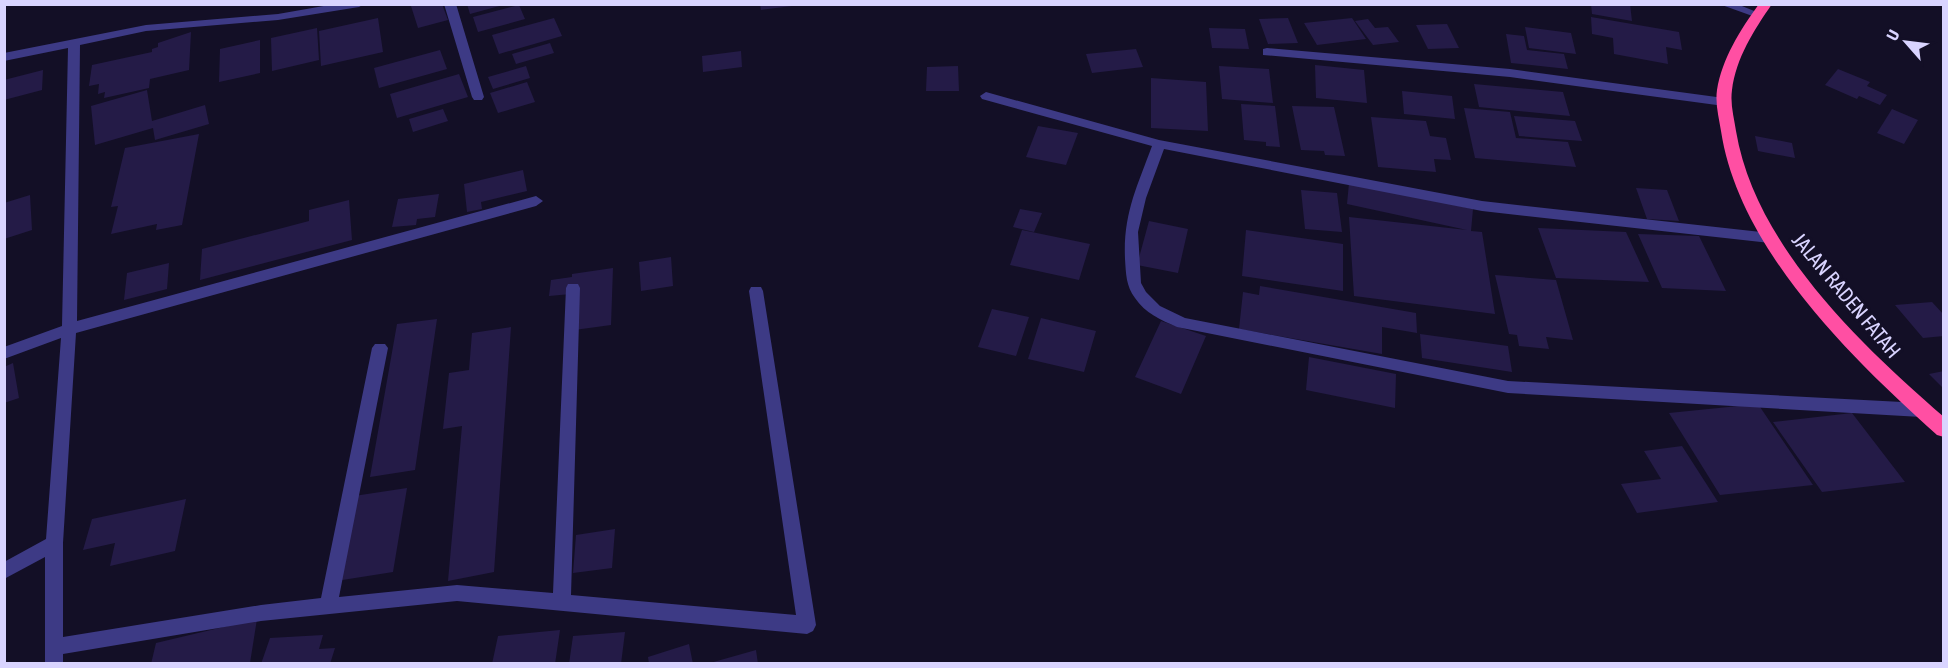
<svg xmlns="http://www.w3.org/2000/svg" width="1948" height="668" viewBox="0 0 1948 668" font-family="'Asap Condensed',sans-serif">
<rect width="100%" height="100%" fill="#130f26"/>
<path fill="#241b47" d="M 416,4 L 442,4 L 448,20 L 418,28 L 411,6 Z
M 467,4 L 503,4 L 503,5 L 470,14 Z
M 760,4 L 792,4 L 792,6 L 761,10 Z
M 1591,4 L 1630,4 L 1632,21 L 1592,14 Z
M 519,5 L 525,19 L 478,32 L 473,17 Z
M 1591,17 L 1679,32 L 1682,50 L 1666,47 L 1668,64 L 1614,54 L 1613,38 L 1592,34 Z
M 378,18 L 383,52 L 321,66 L 319,31 Z
M 554,18 L 562,36 L 499,54 L 492,35 Z
M 1288,18 L 1298,43 L 1268,44 L 1259,19 Z
M 1352,18 L 1366,39 L 1317,45 L 1304,23 Z
M 1368,19 L 1375,28 L 1388,27 L 1399,42 L 1373,45 L 1355,21 Z
M 1447,24 L 1459,48 L 1428,49 L 1416,25 Z
M 1525,27 L 1571,33 L 1576,54 L 1529,48 Z
M 317,28 L 319,60 L 272,71 L 271,38 Z
M 1209,28 L 1245,29 L 1249,49 L 1212,48 Z
M 191,32 L 189,70 L 150,79 L 149,88 L 104,98 L 105,92 L 98,94 L 99,84 L 89,86 L 92,65 L 152,52 L 152,49 L 158,47 L 158,43 Z
M 1506,34 L 1524,36 L 1527,50 L 1564,54 L 1568,69 L 1511,63 Z
M 260,40 L 260,73 L 219,82 L 220,49 Z
M 550,43 L 554,53 L 516,64 L 512,54 Z
M 1136,49 L 1143,67 L 1092,73 L 1086,54 Z
M 440,50 L 447,69 L 379,88 L 374,68 Z
M 741,51 L 742,67 L 703,72 L 702,56 Z
M 1315,65 L 1364,70 L 1367,103 L 1316,98 Z
M 526,66 L 530,78 L 493,89 L 488,77 Z
M 958,66 L 959,91 L 926,91 L 927,67 Z
M 1219,66 L 1269,69 L 1273,103 L 1222,99 Z
M 1838,69 L 1870,82 L 1867,86 L 1887,95 L 1880,105 L 1859,96 L 1857,99 L 1825,85 Z
M 43,70 L 42,90 L 4,100 L 4,80 Z
M 459,74 L 468,97 L 397,118 L 390,94 Z
M 1151,78 L 1206,82 L 1208,131 L 1151,128 Z
M 527,82 L 535,102 L 498,113 L 490,93 Z
M 1474,84 L 1563,92 L 1570,116 L 1479,107 Z
M 147,90 L 152,121 L 205,105 L 209,124 L 155,140 L 153,128 L 95,145 L 91,106 Z
M 1402,91 L 1452,96 L 1455,119 L 1404,114 Z
M 1241,104 L 1275,106 L 1280,147 L 1266,146 L 1266,142 L 1244,140 Z
M 1292,106 L 1334,107 L 1345,156 L 1325,155 L 1324,151 L 1301,150 Z
M 1464,108 L 1510,112 L 1516,138 L 1568,142 L 1576,167 L 1475,158 Z
M 443,109 L 448,121 L 413,132 L 409,119 Z
M 1892,109 L 1918,120 L 1904,144 L 1877,133 Z
M 1514,116 L 1575,121 L 1582,141 L 1519,136 Z
M 1371,117 L 1426,121 L 1430,136 L 1446,138 L 1451,160 L 1434,159 L 1436,172 L 1378,167 Z
M 1038,126 L 1078,133 L 1066,165 L 1026,157 Z
M 199,134 L 182,225 L 156,230 L 157,224 L 111,234 L 118,206 L 111,207 L 125,148 Z
M 1755,136 L 1792,143 L 1795,158 L 1758,151 Z
M 523,170 L 527,191 L 481,202 L 482,209 L 467,212 L 464,184 Z
M 1349,183 L 1473,209 L 1471,231 L 1482,232 L 1495,314 L 1354,296 L 1349,217 L 1467,230 L 1347,204 Z
M 1636,188 L 1667,190 L 1679,221 L 1647,219 Z
M 1301,190 L 1337,193 L 1342,232 L 1305,229 Z
M 439,194 L 435,217 L 417,219 L 416,225 L 392,227 L 398,199 Z
M 30,195 L 32,230 L 4,239 L 4,203 Z
M 349,200 L 352,240 L 200,280 L 202,249 L 309,221 L 309,210 Z
M 1020,209 L 1042,213 L 1034,232 L 1013,227 Z
M 1149,221 L 1188,229 L 1178,273 L 1137,265 Z
M 1538,228 L 1626,232 L 1649,282 L 1556,278 Z
M 1022,230 L 1090,244 L 1079,280 L 1010,265 Z
M 1246,230 L 1343,244 L 1343,291 L 1242,276 Z
M 1638,234 L 1699,236 L 1726,291 L 1662,288 Z
M 671,257 L 673,286 L 641,291 L 639,262 Z
M 169,263 L 167,289 L 124,300 L 127,273 Z
M 613,268 L 611,325 L 567,331 L 571,294 L 549,296 L 551,280 L 572,277 L 572,274 Z
M 1495,275 L 1556,280 L 1573,340 L 1546,337 L 1549,349 L 1519,346 L 1517,335 L 1509,334 Z
M 1260,286 L 1416,313 L 1417,333 L 1382,327 L 1382,354 L 1239,329 L 1243,292 L 1259,295 Z
M 1932,302 L 1944,315 L 1944,336 L 1923,338 L 1895,305 Z
M 992,309 L 1029,317 L 1016,356 L 978,347 Z
M 1041,318 L 1096,331 L 1084,372 L 1028,359 Z
M 437,319 L 415,470 L 370,477 L 397,324 Z
M 1161,321 L 1206,336 L 1181,394 L 1135,377 Z
M 511,327 L 494,572 L 448,581 L 462,426 L 443,429 L 449,373 L 469,370 L 472,333 Z
M 1420,334 L 1508,346 L 1512,372 L 1422,358 Z
M 1309,357 L 1396,374 L 1395,408 L 1306,390 Z
M 13,363 L 19,398 L 4,403 L 4,367 Z
M 1944,371 L 1944,389 L 1929,374 Z
M 1758,404 L 1813,485 L 1720,495 L 1669,413 Z
M 1852,413 L 1905,482 L 1822,492 L 1773,422 Z
M 1682,446 L 1718,502 L 1637,513 L 1621,484 L 1661,479 L 1644,451 Z
M 407,488 L 393,572 L 336,581 L 354,496 Z
M 186,499 L 175,551 L 110,566 L 115,543 L 83,550 L 92,519 Z
M 615,529 L 612,568 L 573,573 L 576,535 Z
M 257,619 L 250,663 L 151,664 L 156,643 Z
M 560,630 L 555,664 L 492,664 L 498,636 Z
M 625,632 L 621,664 L 569,664 L 573,636 Z
M 323,635 L 319,649 L 335,648 L 330,664 L 261,664 L 270,638 Z
M 689,644 L 693,664 L 649,664 L 648,657 Z
M 756,650 L 758,664 L 710,664 L 710,663 Z"/>
<g fill="none" stroke-linecap="round" stroke-linejoin="round">
<path fill="#3d3a85" fill-rule="evenodd" d="M 335,4 L 364,4 L 359,7 L 278,20 L 146,31 L 80,45 L 77,321 L 536,196 L 543,201 L 536,206 L 76,333 L 63,543 L 63,637 L 261,605 L 321,598 L 372,348 L 375,344 L 385,344 L 388,348 L 339,597 L 457,585 L 553,593 L 566,288 L 568,284 L 578,284 L 580,288 L 571,595 L 796,615 L 749,291 L 751,287 L 761,287 L 763,291 L 816,625 L 813,631 L 807,634 L 457,601 L 261,621 L 63,654 L 63,664 L 45,664 L 45,557 L 4,579 L 4,562 L 46,539 L 61,338 L 4,359 L 4,347 L 62,326 L 68,48 L 4,61 L 4,53 L 146,25 L 278,14 Z
M 444,4 L 456,4 L 484,97 L 482,100 L 474,100 L 472,97 Z
M 1719,4 L 1737,4 L 1764,15 L 1758,18 Z
M 1267,48 L 1510,69 L 1724,98 L 1730,102 L 1724,106 L 1510,77 L 1263,55 L 1263,49 Z
M 986,92 L 1159,140 L 1482,201 L 1770,233 L 1777,238 L 1770,243 L 1482,211 L 1164,149 L 1146,198 L 1138,232 L 1141,283 L 1146,292 L 1160,306 L 1185,318 L 1508,381 L 1921,403 L 1927,405 L 1929,410 L 1927,415 L 1921,417 L 1508,393 L 1177,327 C 1161,320 1145,313 1135,298 C 1126,286 1126,274 1125,259 C 1123,214 1137,187 1152,146 L 982,99 L 980,96 Z"/>
<path fill="#ff4fa3" fill-rule="evenodd" d="M 1759,4 L 1772,4 C 1754,30 1736,58 1732,90 C 1730,104 1734,117 1736,131 C 1755,245 1860,344 1944,417 L 1944,437 L 1937,435 C 1851,358 1739,249 1721,131 C 1719,118 1715,104 1717,90 C 1722,59 1740,30 1759,4 Z"/>
</g>
<g text-anchor="middle" dominant-baseline="central" stroke-width="6" stroke-linejoin="round" paint-order="stroke">
<g font-size="21" fill="#d9d4ff" stroke="#130f26">
<text transform="translate(1847 295) rotate(50)">JALAN RADEN FATAH</text>
</g>
</g>
<rect width="1948" height="668" fill="none" stroke="#d9d4ff" stroke-width="12"/>
<g transform="translate(1906 42) rotate(298)" stroke="#130f26" stroke-width="4.5" paint-order="stroke">
<path d="M0-4.5L10 22L0 15L-10 22Z" fill="#d9d4ff"/>
<text y="-9" font-size="16" font-weight="bold" text-anchor="middle" fill="#d9d4ff">U</text>
</g>
</svg>
